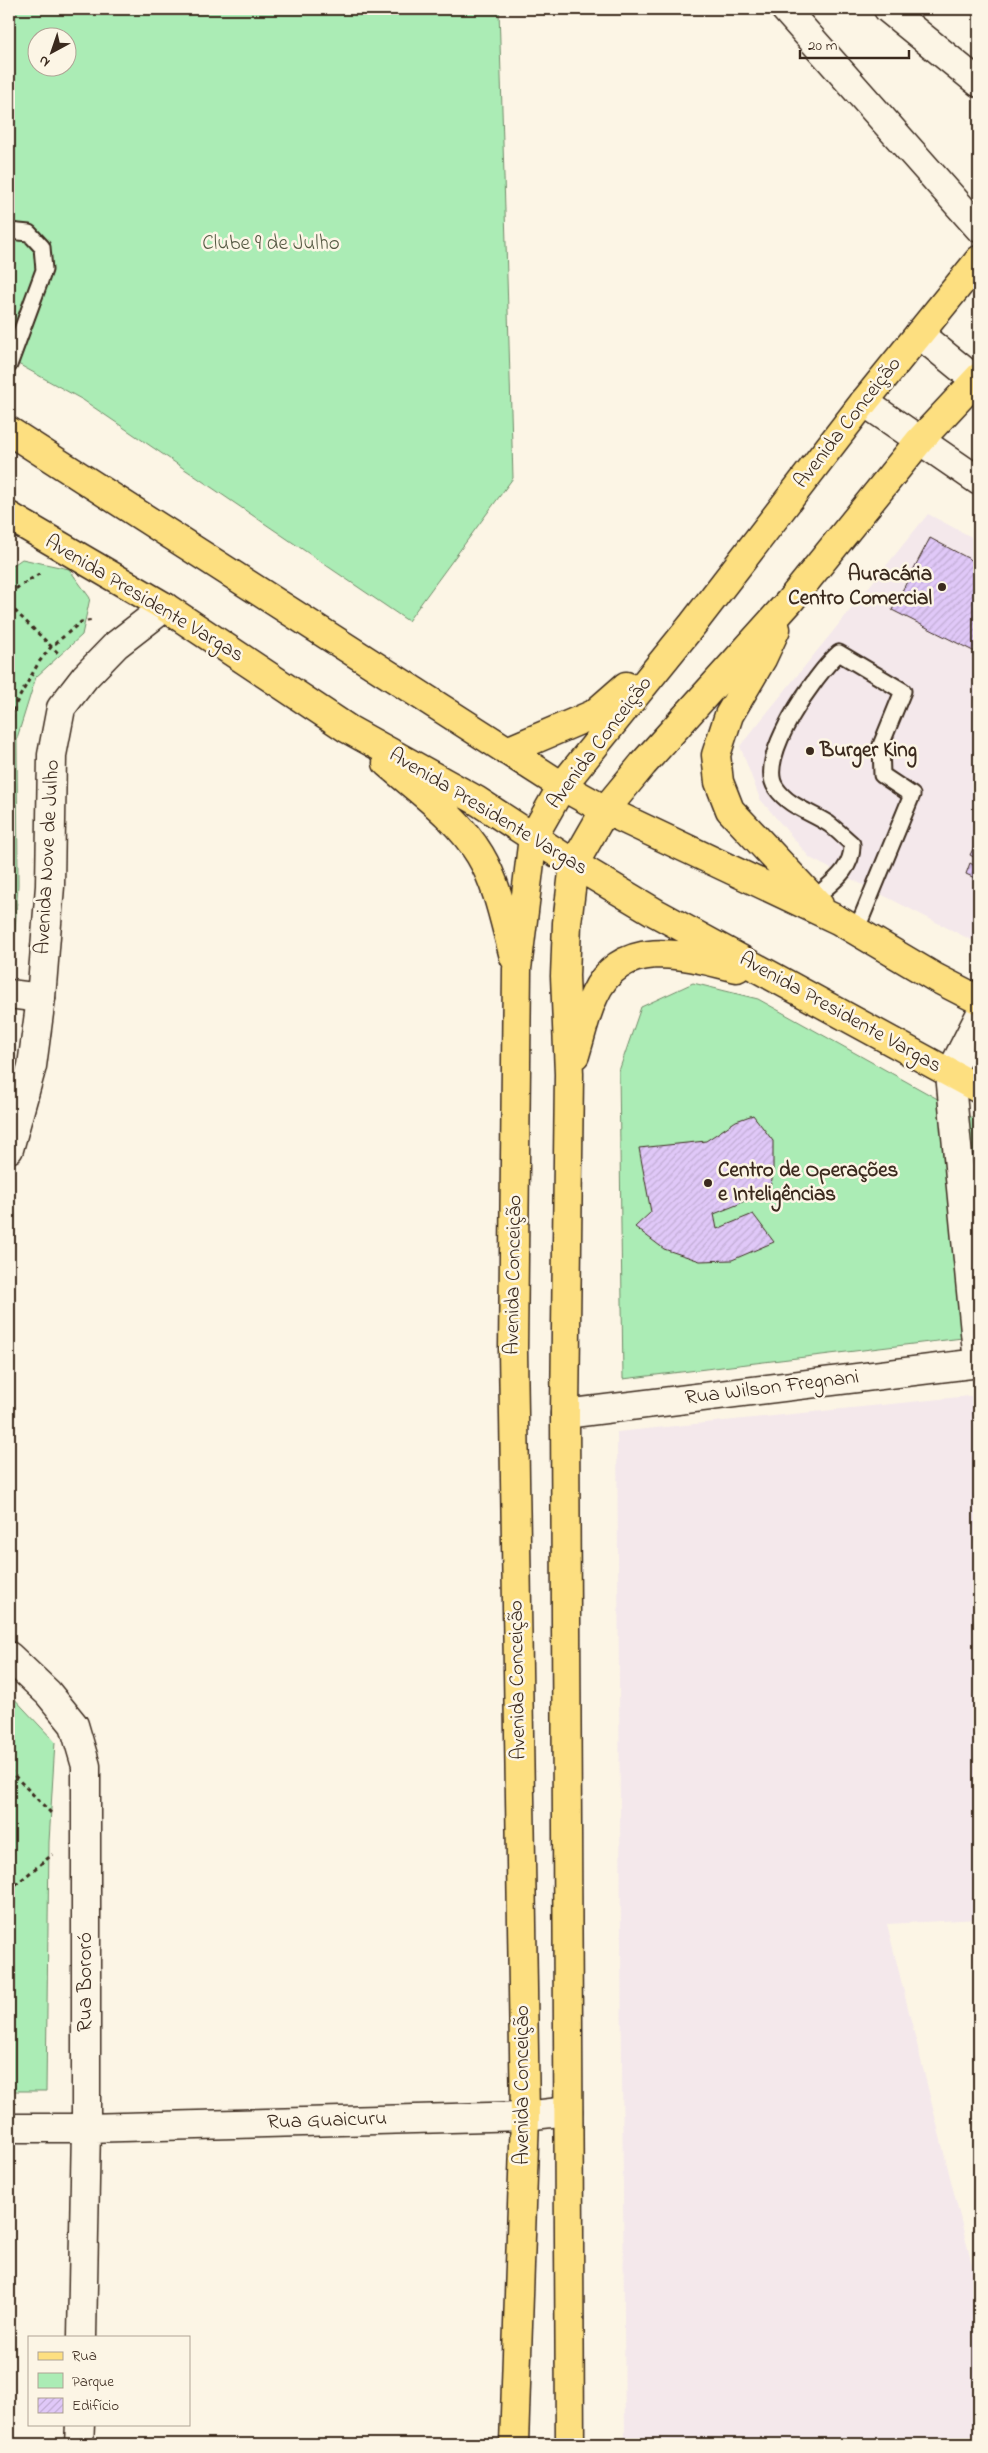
<svg xmlns="http://www.w3.org/2000/svg" width="988" height="2453" viewBox="0 0 988 2453" font-family="'Indie Flower',sans-serif">
<defs>
<pattern id="building-hatch" width="6" height="6" patternUnits="userSpaceOnUse" patternTransform="scale(1.25)"><rect width="6" height="6" fill="#e0c8f8"/><path d="M-1 1l2-2M0 6l6-6M5 7l2-2" fill="none" stroke="#c1acd4"/></pattern>
</defs>
<rect width="100%" height="100%" fill="#fcf5e5"/>
<filter id="ink" filterUnits="userSpaceOnUse"><feTurbulence type="fractalNoise" baseFrequency=".02" numOctaves="2"/><feDisplacementMap in="SourceGraphic" scale="10" xChannelSelector="R" yChannelSelector="G"/><feConvolveMatrix kernelMatrix="1 2 1 2 8 2 1 2 1" color-interpolation-filters="sRGB"/></filter>
<g filter="url(#ink)">
<path fill="#f4e8eb" d="M 928,514 L 979,541 L 979,944 L 810,858 L 760,799 L 740,746 Z
M 979,1395 L 979,1919 L 887,1924 L 979,2293 L 979,2444 L 625,2444 L 617,1432 Z"/>
<path fill="#abecb5" stroke="#738b6a" fill-rule="evenodd" d="M 9,9 L 499,9 L 513,478 L 408,621 L 83,400 L 9,359 ZM 38,38 L 68,38 L 68,68 L 38,68 Z
M 22,559 L 69,569 L 90,598 L 82,635 L 36,677 L 17,738 L 18,885 L 14,946 L 9,947 L 9,568 Z
M 693,983 L 758,999 L 979,1122 L 979,1336 L 623,1379 L 619,1071 L 641,1007 Z
M 9,1693 L 55,1742 L 49,1842 L 46,2091 L 9,2091 Z"/>
<path fill="url(#building-hatch)" stroke="#3b2a1e" d="M 930,538 L 979,564 L 979,654 L 892,610 Z
M 979,837 L 979,860 L 970,855 Z
M 970,863 L 979,868 L 979,880 L 966,874 Z
M 753,1115 L 773,1141 L 773,1176 L 767,1196 L 761,1191 L 739,1204 L 714,1214 L 717,1229 L 753,1214 L 774,1242 L 732,1260 L 700,1261 L 664,1249 L 635,1227 L 651,1212 L 639,1148 L 706,1141 L 736,1121 Z"/>
<g fill="none" stroke-linecap="round" stroke-linejoin="round">
<g stroke="#3b2a1e" stroke-width="19">
<path id="service" d="M 9,231 L 29,233 L 42,247 L 44,270 L 9,365
M 813,899 C 831,883 853,870 852,844 C 845,838 837,830 829,824 C 811,812 789,807 776,788 C 755,759 816,673 839,653 L 903,691 L 881,745 L 882,775 L 912,795 L 856,931"/>
</g>
<g stroke="#3b2a1e" stroke-width="31">
<path id="minor" d="M 785,9 L 979,228
M 888,9 L 979,83
M 919,334 L 979,383
M 864,402 L 979,481
M 9,994 L 41,998
M 978,1363 L 950,1074 L 979,1017
M 565,1414 L 979,1363
M 9,1656 L 48,1693 L 74,1725 L 86,1766 L 86,2128 L 82,2337
M 9,2128 L 86,2128 L 525,2116 L 568,2111
M 79,2444 L 80,2424"/>
</g>
<g stroke="#3b2a1e" stroke-width="31">
<path id="tertiary" d="M 9,1149 L 32,1066 L 41,998 L 50,886 L 52,755 L 61,708 L 85,677 L 116,645 L 165,607"/>
</g>
<g stroke="#3b2a1e" stroke-width="31">
<path id="primary" d="M 9,431 L 562,786 L 605,810 L 838,920 L 936,978 L 979,1000
M 9,516 L 165,607 L 348,729 L 476,800 L 574,864 L 656,913 L 979,1089
M 776,629 L 762,659 L 729,715 L 716,755 L 719,782 L 730,810 L 819,905
M 507,751 L 594,714 L 626,686
M 387,763 C 419,791 458,818 480,855 C 498,885 505,924 514,957
M 575,1055 C 581,1036 585,1015 594,996 C 621,935 687,955 737,968
M 514,2444 L 525,2116 L 513,1351 L 517,969 L 533,837 L 562,786 L 693,624 L 864,402 L 979,260
M 570,2444 L 565,1414 L 569,1074 L 565,976 L 567,923 L 574,864 L 605,810 L 643,764 L 789,602 L 920,440 L 979,377"/>
</g>
<path stroke="#3b2a1e" stroke-width="3" stroke-dasharray="4 4" stroke-linecap="butt" d="M 9,593 L 42,572
M 9,605 L 60,655
M 9,743 L 14,707 L 39,662 L 51,647 L 81,622 L 94,620
M 9,1770 L 52,1814
M 9,1890 L 53,1854"/>
<use href="#service" stroke="#fcf5e5" stroke-width="15"/>
<use href="#minor" stroke="#fcf5e5" stroke-width="28"/>
<use href="#tertiary" stroke="#fcf5e5" stroke-width="28"/>
<use href="#primary" stroke="#fddf80" stroke-width="28"/>
</g>
</g>
<g fill="#3b2a1e" stroke="#fcf5e5" stroke-width="2">
<circle cx="942" cy="587" r="5"/>
<circle cx="810" cy="751" r="5"/>
<circle cx="708" cy="1183" r="5"/>
</g>
<g text-anchor="middle" dominant-baseline="central" stroke-width="5" stroke-linejoin="round" paint-order="stroke">
<g font-size="21" fill="#575a44" stroke="#fcf5e5">
<text x="271" y="244">Clube 9 de Julho</text>
</g>
<g font-size="21" fill="#3b2a1e" stroke="#fcf5e5">
<text transform="translate(848 423) rotate(-52)">Avenida Conceição</text>
<text transform="translate(144 599) rotate(31)">Avenida Presidente Vargas</text>
<text transform="translate(600 743) rotate(-53)">Avenida Conceição</text>
<text transform="translate(488 812) rotate(31)">Avenida Presidente Vargas</text>
<text transform="translate(48 857) rotate(-87)">Avenida Nove de Julho</text>
<text transform="translate(840 1013) rotate(29)">Avenida Presidente Vargas</text>
<text transform="translate(514 1275) rotate(-89)">Avenida Conceição</text>
<text transform="translate(772 1388) rotate(-7)">Rua Wilson Fregnani</text>
<text transform="translate(518 1680) rotate(-91)">Avenida Conceição</text>
<text transform="translate(86 1982) rotate(-90)">Rua Bororó</text>
<text transform="translate(523 2085) rotate(-90)">Avenida Conceição</text>
<text transform="translate(327 2121) rotate(-2)">Rua Guaicuru</text>
</g>
<g font-size="21" font-weight="bold" fill="#3b2a1e" stroke="#fcf5e5" text-anchor="start">
<text x="932" y="575" text-anchor="end">Auracária<tspan x="932" dy="24">Centro Comercial</tspan></text>
<text x="820" y="751">Burger King</text>
<text x="718" y="1171">Centro de Operações<tspan x="718" dy="24">e Inteligências</tspan></text>
</g>
</g>
<rect width="988" height="2453" fill="none" stroke="#fcf5e5" stroke-width="30"/>
<rect x="15" y="15" width="958" height="2423" fill="none" stroke="#3b2a1e" stroke-width="2" filter="url(#ink)"/>
<rect x="28" y="2336" width="162" height="90" fill="#fcf5e5" stroke="#afa495"/>
<rect x="38" y="2352" width="25" height="8" fill="#fddf80" stroke="#afa495"/>
<text x="72" y="2360" font-size="15" fill="#3b2a1e">Rua</text>
<rect x="38" y="2373" width="25" height="15" fill="#abecb5" stroke="#afa495"/>
<text x="72" y="2386" font-size="15" fill="#3b2a1e">Parque</text>
<rect x="38" y="2398" width="25" height="15" fill="url(#building-hatch)" stroke="#afa495"/>
<text x="72" y="2410" font-size="15" fill="#3b2a1e">Edifício</text>
<g transform="translate(52 52) rotate(220)"><circle r="24" fill="#fcf5e5" stroke="#afa495"/>
<path d="M0-4L9 19L0 12L-9 19Z" fill="#3b2a1e"/>
<text y="-8" font-size="14" font-weight="bold" text-anchor="middle" fill="#3b2a1e">N</text>
</g>
<path d="M800 50v8h109v-8" fill="none" stroke="#3b2a1e" stroke-width="2.5"/>
<text x="808" y="50" font-size="15" fill="#3b2a1e" stroke="#fcf5e5" stroke-width="4" paint-order="stroke">20 m</text>
</svg>
